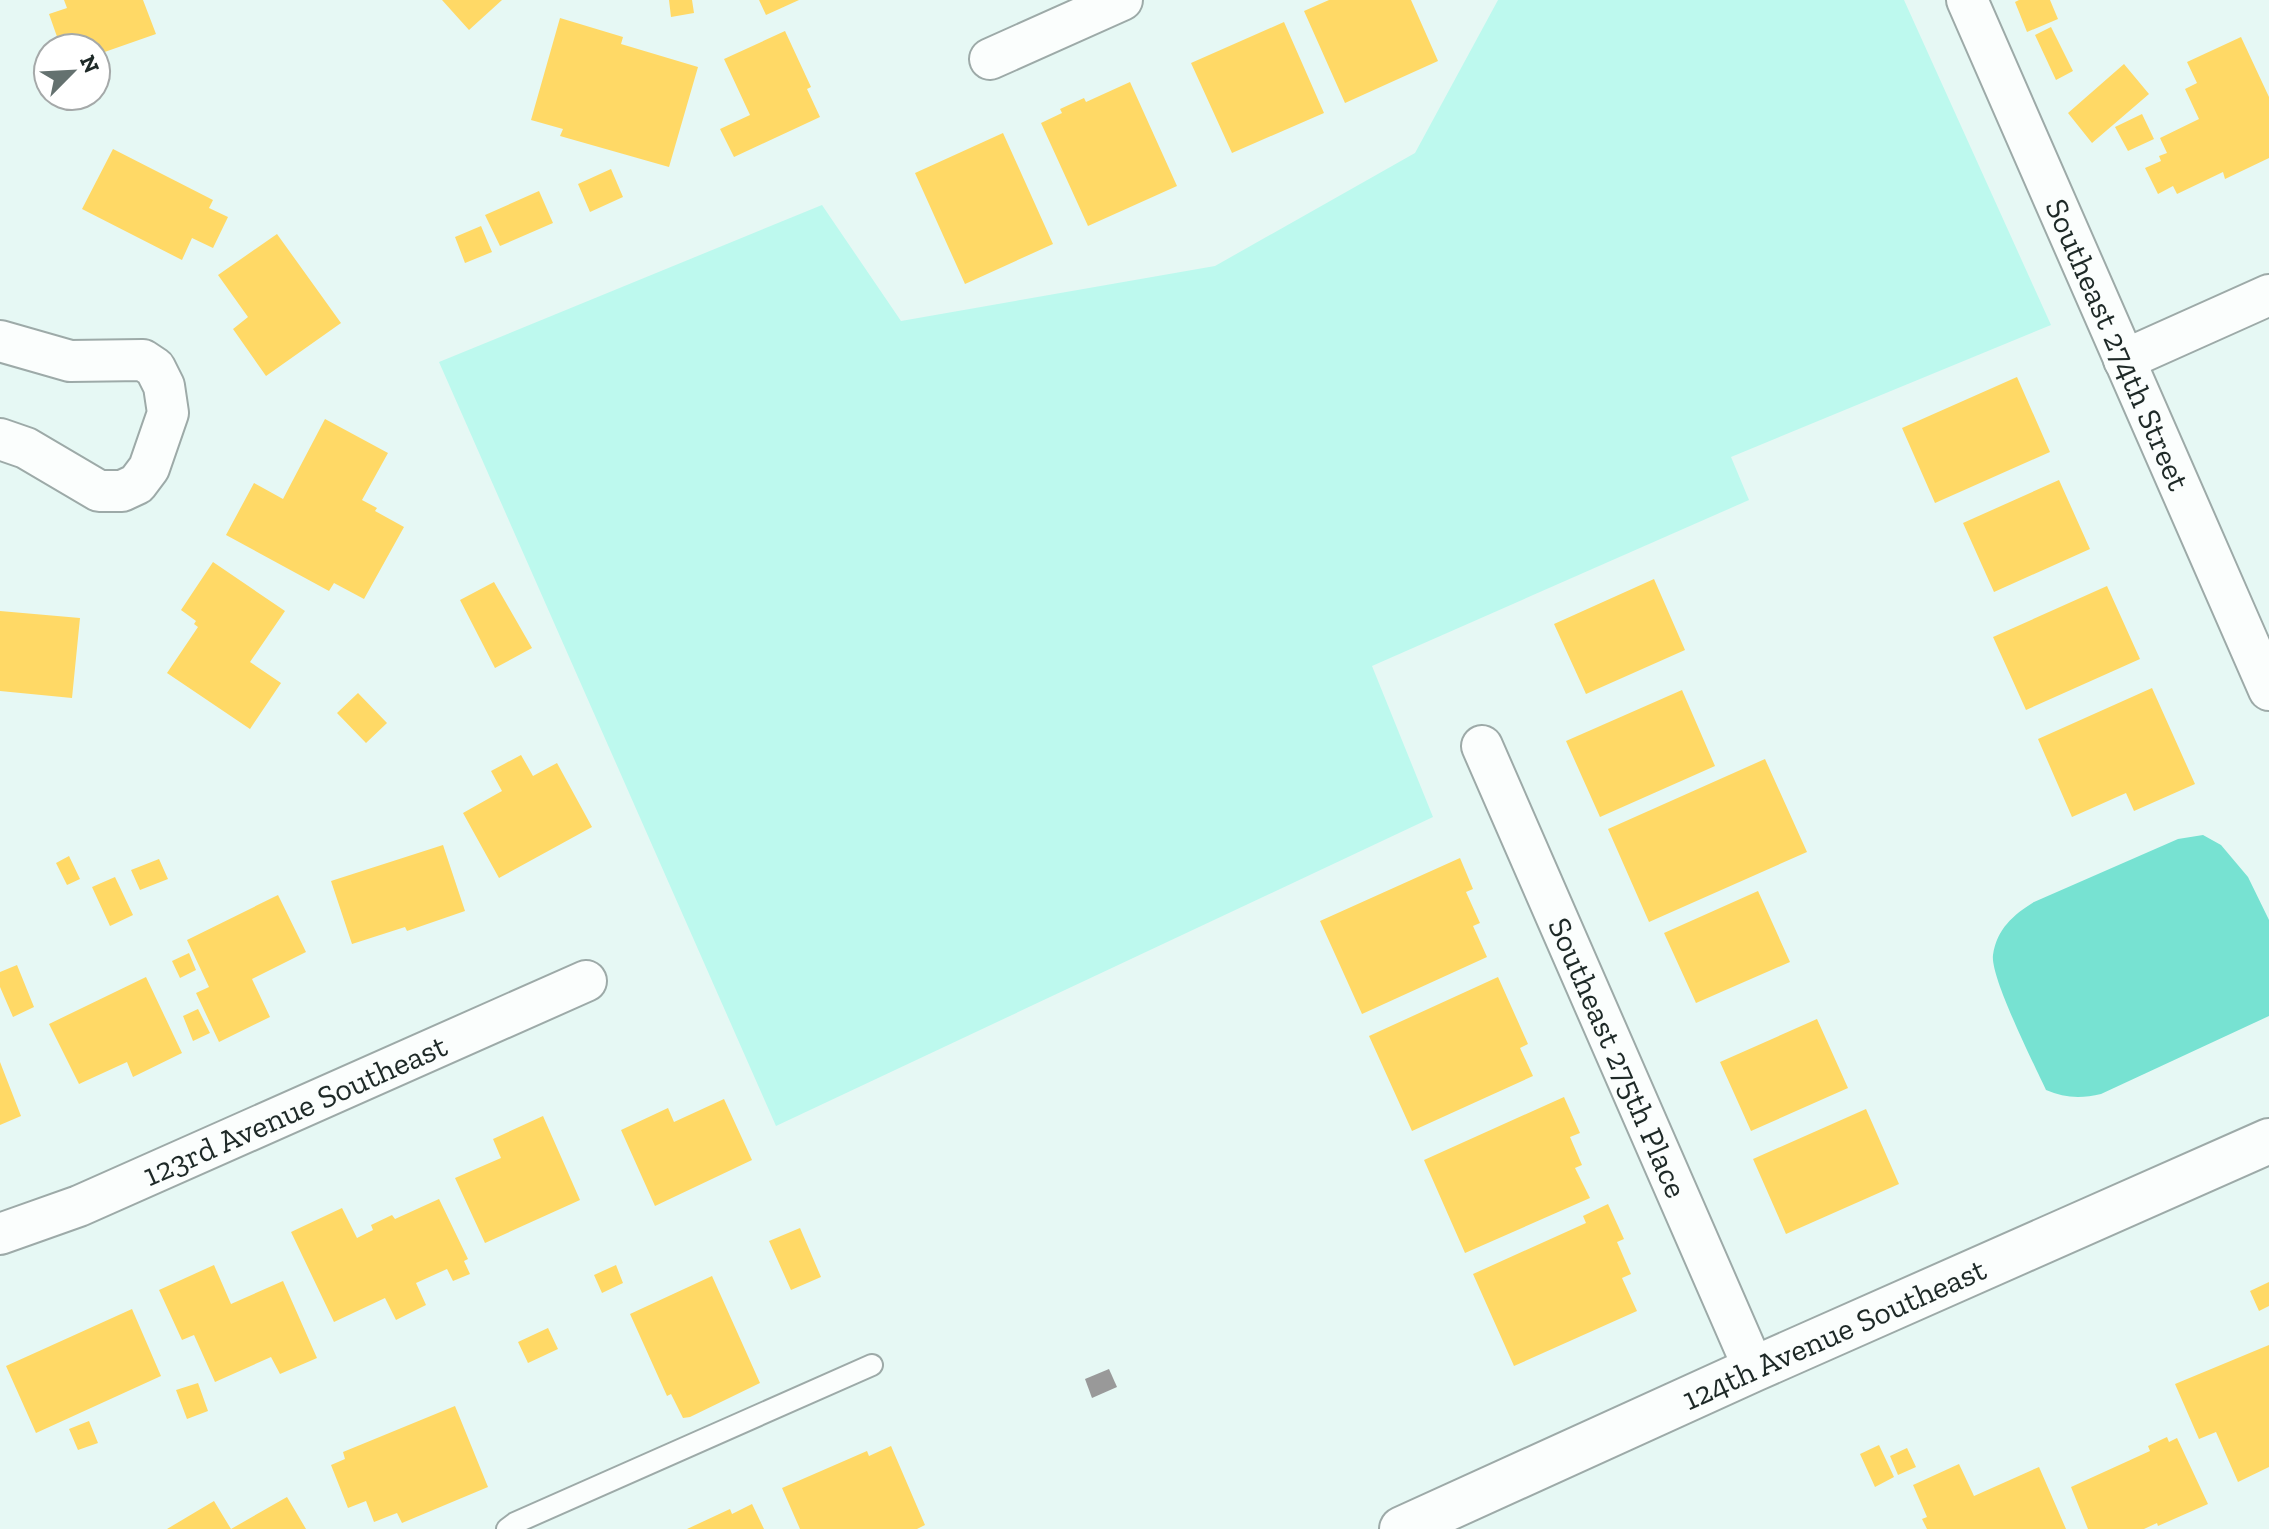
<svg xmlns="http://www.w3.org/2000/svg" width="2269" height="1529" viewBox="0 0 2269 1529" font-family="'Zilla Slab',serif">
<rect width="100%" height="100%" fill="#e6f8f4"/>
<path fill="#bdf9ee" d="M 1498,0 L 1904,0 L 2051,325 L 1731,457 L 1749,500 L 1372,666 L 1433,817 L 776,1126 L 439,362 L 822,205 L 901,321 L 1215,266 L 1415,153 Z"/>
<path fill="#77e2d2" d="M 2203,835 L 2221,845 L 2248,877 L 2269,920 L 2269,1016 L 2101,1094 C 2081,1099 2064,1098 2046,1090 C 2034,1064 1990,977 1993,955 C 1997,929 2013,915 2034,902 L 2178,839 Z"/>
<path fill="#ffd966" d="M 64,0 L 143,0 L 156,34 L 96,55 L 96,48 L 61,48 L 49,14 L 67,8 Z
M 442,0 L 502,0 L 469,30 Z
M 669,0 L 692,0 L 694,13 L 671,17 Z
M 759,0 L 799,0 L 766,15 Z
M 1329,0 L 1411,0 L 1438,61 L 1345,103 L 1304,11 Z
M 2019,0 L 2050,0 L 2058,19 L 2027,32 L 2015,2 Z
M 560,18 L 623,37 L 621,44 L 698,67 L 669,167 L 560,136 L 563,129 L 531,120 Z
M 1284,22 L 1324,113 L 1232,153 L 1191,63 Z
M 2051,27 L 2073,71 L 2056,80 L 2035,35 Z
M 785,31 L 811,87 L 807,89 L 820,117 L 734,157 L 720,129 L 750,115 L 724,59 Z
M 2241,37 L 2269,97 L 2269,158 L 2225,179 L 2223,172 L 2177,194 L 2173,186 L 2158,194 L 2145,168 L 2161,161 L 2159,156 L 2167,153 L 2160,138 L 2199,119 L 2185,89 L 2197,83 L 2187,62 Z
M 2124,64 L 2149,94 L 2092,143 L 2068,113 Z
M 1130,82 L 1177,186 L 1088,226 L 1041,123 L 1062,113 L 1060,109 L 1084,98 L 1086,102 Z
M 2142,114 L 2154,139 L 2128,151 L 2115,127 Z
M 1003,133 L 1053,244 L 965,284 L 915,173 Z
M 113,149 L 213,200 L 209,208 L 228,217 L 213,248 L 192,238 L 182,260 L 82,209 Z
M 611,169 L 623,197 L 590,212 L 578,184 Z
M 539,191 L 553,223 L 500,246 L 485,215 Z
M 481,226 L 492,252 L 465,263 L 455,237 Z
M 277,234 L 341,323 L 266,376 L 233,329 L 248,317 L 218,275 Z
M 2017,377 L 2050,452 L 1935,503 L 1902,428 Z
M 325,419 L 388,453 L 362,500 L 377,508 L 375,511 L 404,527 L 364,599 L 334,583 L 329,591 L 226,535 L 254,483 L 283,499 Z
M 2059,480 L 2090,549 L 1994,592 L 1963,523 Z
M 213,562 L 285,611 L 250,662 L 281,683 L 250,729 L 167,673 L 198,627 L 194,624 L 196,621 L 181,610 Z
M 1654,579 L 1685,650 L 1586,694 L 1554,624 Z
M 494,582 L 532,648 L 495,668 L 460,600 Z
M 2107,586 L 2140,659 L 2026,710 L 1993,637 Z
M 0,611 L 80,618 L 72,698 L 0,691 Z
M 2152,688 L 2195,784 L 2134,811 L 2126,793 L 2072,817 L 2038,739 Z
M 1682,690 L 1715,766 L 1600,817 L 1566,741 Z
M 358,693 L 387,723 L 366,743 L 337,713 Z
M 521,755 L 533,776 L 557,763 L 592,827 L 499,878 L 463,813 L 502,791 L 491,771 Z
M 1765,759 L 1807,852 L 1649,922 L 1608,829 Z
M 443,845 L 465,911 L 407,931 L 405,927 L 352,944 L 331,881 Z
M 69,856 L 80,879 L 67,885 L 56,863 Z
M 1460,858 L 1473,889 L 1466,892 L 1480,923 L 1473,926 L 1487,957 L 1362,1014 L 1320,921 Z
M 159,859 L 168,879 L 140,890 L 131,870 Z
M 115,877 L 133,915 L 110,926 L 92,887 Z
M 1758,891 L 1790,962 L 1696,1003 L 1664,933 Z
M 278,895 L 306,952 L 252,979 L 270,1017 L 219,1042 L 196,993 L 209,987 L 187,940 Z
M 189,953 L 196,970 L 180,978 L 172,961 Z
M 17,965 L 34,1007 L 13,1017 L 0,987 L 0,972 Z
M 146,977 L 182,1053 L 133,1077 L 127,1062 L 79,1084 L 49,1024 Z
M 1498,977 L 1528,1044 L 1520,1048 L 1533,1076 L 1412,1131 L 1369,1036 Z
M 198,1009 L 210,1033 L 193,1041 L 183,1016 Z
M 1817,1019 L 1848,1088 L 1751,1131 L 1720,1062 Z
M 0,1062 L 21,1116 L 0,1125 Z
M 1564,1097 L 1580,1133 L 1570,1137 L 1582,1165 L 1575,1168 L 1590,1198 L 1465,1253 L 1424,1160 Z
M 724,1099 L 752,1160 L 655,1206 L 621,1130 L 668,1108 L 674,1122 Z
M 1866,1109 L 1899,1184 L 1786,1234 L 1753,1159 Z
M 543,1116 L 580,1200 L 485,1243 L 455,1178 L 501,1158 L 493,1139 Z
M 439,1199 L 468,1259 L 464,1261 L 470,1274 L 453,1281 L 447,1269 L 416,1283 L 426,1305 L 396,1320 L 385,1298 L 334,1322 L 291,1232 L 342,1208 L 357,1238 L 373,1230 L 371,1225 L 392,1215 L 395,1219 Z
M 1608,1204 L 1624,1239 L 1617,1242 L 1631,1274 L 1622,1278 L 1637,1311 L 1514,1366 L 1473,1274 L 1586,1223 L 1583,1216 Z
M 800,1228 L 821,1277 L 791,1290 L 769,1241 Z
M 214,1265 L 231,1304 L 283,1281 L 317,1358 L 280,1374 L 271,1357 L 215,1382 L 194,1335 L 182,1340 L 159,1290 Z
M 616,1265 L 623,1283 L 602,1293 L 594,1275 Z
M 712,1276 L 760,1383 L 690,1417 L 683,1418 L 671,1394 L 667,1396 L 630,1314 Z
M 2269,1282 L 2269,1306 L 2259,1311 L 2250,1291 Z
M 132,1309 L 161,1376 L 36,1433 L 6,1366 Z
M 548,1328 L 558,1349 L 528,1363 L 518,1342 Z
M 2269,1345 L 2269,1467 L 2238,1482 L 2216,1432 L 2199,1439 L 2175,1384 Z
M 198,1383 L 208,1411 L 187,1419 L 176,1390 Z
M 455,1406 L 488,1487 L 402,1523 L 397,1513 L 374,1522 L 366,1501 L 348,1508 L 331,1465 L 345,1459 L 343,1452 Z
M 89,1421 L 98,1443 L 78,1450 L 69,1429 Z
M 2167,1437 L 2169,1442 L 2177,1438 L 2208,1504 L 2158,1526 L 2157,1523 L 2144,1529 L 2088,1529 L 2071,1487 L 2150,1451 L 2148,1446 Z
M 1879,1445 L 1894,1477 L 1875,1487 L 1860,1454 Z
M 891,1446 L 925,1525 L 917,1529 L 800,1529 L 782,1488 L 867,1451 L 869,1456 Z
M 1907,1448 L 1916,1467 L 1898,1475 L 1890,1456 Z
M 1959,1464 L 1974,1496 L 2039,1467 L 2066,1529 L 1927,1529 L 1922,1519 L 1927,1517 L 1913,1485 Z
M 287,1497 L 306,1529 L 167,1529 L 214,1501 L 231,1529 Z
M 752,1504 L 764,1529 L 687,1529 L 730,1509 L 732,1514 Z"/>
<path fill="#999" d="M 1109,1369 L 1117,1387 L 1092,1398 L 1085,1379 Z"/>
<g fill="none" stroke-linecap="round" stroke-linejoin="round">
<g stroke="#9daaa8" stroke-width="24">
<path id="lane" d="M 507,1529 L 515,1523 L 872,1365"/>
</g>
<g stroke="#9daaa8" stroke-width="44">
<g id="street">
<path id="s1" d="M 1967,0 L 2269,690"/>
<path d="M 990,59 L 1122,0"/>
<path d="M 0,341 L 70,361 L 143,360 L 155,368 L 164,386 L 168,413 L 149,468 L 137,484 L 122,491 L 99,491 L 26,448 L 0,439"/>
<path d="M 2124,360 L 2269,295"/>
<path id="s2" d="M 1482,746 L 1754,1369"/>
<path id="s3" d="M 0,1234 L 79,1206 L 586,981"/>
</g>
</g>
<g stroke="#9daaa8" stroke-width="48">
<g id="secondary">
<path id="s4" d="M 1402,1529 L 1754,1369 L 2269,1141"/>
</g>
</g>
<use href="#lane" stroke="#fbfefd" stroke-width="20"/>
<use href="#street" stroke="#fbfefd" stroke-width="40"/>
<use href="#secondary" stroke="#fbfefd" stroke-width="44"/>
</g>
<g text-anchor="middle" dominant-baseline="central" stroke-width="8" stroke-linejoin="round" paint-order="stroke">
<g font-size="32" fill="#1e2927" stroke="#fff">
<text stroke="none"><textPath href="#s1" startOffset="376">Southeast 274th Street</textPath></text>
<text stroke="none"><textPath href="#s2" startOffset="340">Southeast 275th Place</textPath></text>
<text stroke="none"><textPath href="#s3" startOffset="320">123rd Avenue Southeast</textPath></text>
<text stroke="none"><textPath href="#s4" startOffset="474">124th Avenue Southeast</textPath></text>
</g>
</g>
<g transform="translate(72 72) rotate(66)"><circle r="38" fill="#ffffff" stroke="#a5a9a9" stroke-width="2"/>
<path d="M0-6L14 30L0 20L-14 30Z" fill="#64716f"/>
<text y="-12" font-size="22" font-weight="bold" text-anchor="middle" fill="#1e2927">N</text>
</g>
</svg>
